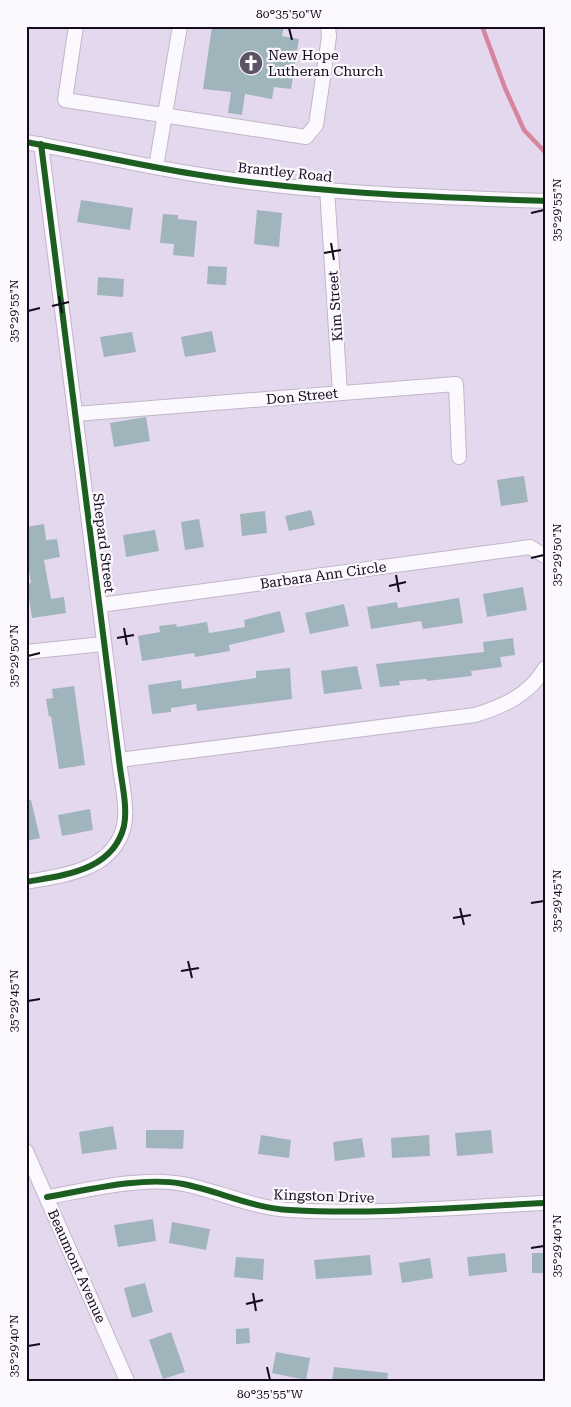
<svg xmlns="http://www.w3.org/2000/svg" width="571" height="1407" viewBox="0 0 571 1407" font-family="'Roboto Serif',serif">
<rect width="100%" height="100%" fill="#e4d8ef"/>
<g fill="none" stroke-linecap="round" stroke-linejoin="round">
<path stroke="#d6859c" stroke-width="4.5" d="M 482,26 L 505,88 L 524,130 L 545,152"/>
</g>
<path fill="#a0b4bc" d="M 212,26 L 284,26 L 282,36 L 299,39 L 291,89 L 274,87 L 272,99 L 245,94 L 242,115 L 228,113 L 231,92 L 203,89 Z
M 81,200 L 133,208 L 130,230 L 77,222 Z
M 257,210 L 282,213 L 279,247 L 254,244 Z
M 163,214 L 178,215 L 178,219 L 197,221 L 194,257 L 173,255 L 174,244 L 160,243 Z
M 208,266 L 227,267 L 226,285 L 207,284 Z
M 98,277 L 124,279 L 123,297 L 97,295 Z
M 212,331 L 216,352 L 185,357 L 181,337 Z
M 132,332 L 136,352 L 104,357 L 100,337 Z
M 146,417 L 150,441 L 114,447 L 110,423 Z
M 524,476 L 528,502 L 501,506 L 497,480 Z
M 311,510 L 315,525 L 289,531 L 285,516 Z
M 265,511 L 267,533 L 242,536 L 240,514 Z
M 199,519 L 204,547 L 185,550 L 181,522 Z
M 44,524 L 46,540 L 57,539 L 60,557 L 44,560 L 51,599 L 64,597 L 66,613 L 32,618 L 27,584 L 31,583 L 26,552 L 26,527 Z
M 155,530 L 159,551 L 126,557 L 123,535 Z
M 523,587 L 527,610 L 487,617 L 483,594 Z
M 459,598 L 463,623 L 423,629 L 421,621 L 371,629 L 367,607 L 397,602 L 398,608 Z
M 344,604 L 349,626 L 310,634 L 305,613 Z
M 280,611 L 285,632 L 229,645 L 230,651 L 195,657 L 194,653 L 142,661 L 138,636 L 160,632 L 159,626 L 176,624 L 177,627 L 207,622 L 209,633 L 245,627 L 244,620 Z
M 513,638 L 515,655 L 500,657 L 502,667 L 471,671 L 472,676 L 427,681 L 427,679 L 399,681 L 400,685 L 380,687 L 376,664 L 484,652 L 483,642 Z
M 357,666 L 362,689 L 324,694 L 321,671 Z
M 290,668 L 292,699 L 197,711 L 196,704 L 171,708 L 171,712 L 152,714 L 148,685 L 181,680 L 182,689 L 256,678 L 256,671 Z
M 74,686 L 85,765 L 59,769 L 51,716 L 49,717 L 46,699 L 53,698 L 52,689 Z
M 26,800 L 31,800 L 40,838 L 26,841 Z
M 90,809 L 93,830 L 62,836 L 58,815 Z
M 113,1126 L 117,1149 L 82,1154 L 79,1132 Z
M 146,1130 L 184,1130 L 183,1149 L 146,1148 Z
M 491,1130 L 493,1153 L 457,1156 L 455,1133 Z
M 261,1135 L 291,1140 L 289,1158 L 258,1154 Z
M 429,1135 L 430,1156 L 392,1158 L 391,1138 Z
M 362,1138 L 365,1157 L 335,1161 L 333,1142 Z
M 153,1219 L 156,1241 L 118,1247 L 114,1225 Z
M 172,1222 L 210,1229 L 206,1250 L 169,1243 Z
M 505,1253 L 507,1272 L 469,1276 L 467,1257 Z
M 532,1253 L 545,1253 L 545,1273 L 532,1273 Z
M 370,1255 L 372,1275 L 316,1279 L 314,1260 Z
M 236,1257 L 264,1259 L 263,1280 L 234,1277 Z
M 430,1258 L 433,1278 L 402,1283 L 399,1263 Z
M 145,1283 L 153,1312 L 132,1318 L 124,1288 Z
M 249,1328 L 250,1343 L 236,1344 L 236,1329 Z
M 171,1332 L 185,1372 L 163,1379 L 149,1340 Z
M 276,1352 L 310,1358 L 306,1380 L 272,1373 Z
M 334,1367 L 388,1373 L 387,1381 L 332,1381 Z"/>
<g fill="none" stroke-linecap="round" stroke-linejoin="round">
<g stroke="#c0b6c9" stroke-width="16">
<path id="minor" d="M 76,26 L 65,100 L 306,137 L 316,125 L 329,37 L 328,26
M 26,142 C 82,152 138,165 194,174 C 308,193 429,197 545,201
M 156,167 L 180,26
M 327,188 L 340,393
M 75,414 L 456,384 L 459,457
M 100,605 L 530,547 L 545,556
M 26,652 L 103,644
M 119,760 L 475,715 C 504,706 529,695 545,668
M 26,882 C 64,875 113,871 124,826 C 128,806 121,780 119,760 L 41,144
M 26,1151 L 127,1381
M 47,1197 C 88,1190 142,1176 183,1184 C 219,1191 252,1208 290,1210 C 375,1215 460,1207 545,1203"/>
</g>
<use href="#minor" stroke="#fbf9fd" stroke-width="14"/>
<g stroke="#fbf8fe" stroke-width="9">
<path id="cycleway" d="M 26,142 C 82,152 138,165 194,174 C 308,193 429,197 545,201
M 26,882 C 64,875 113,871 124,826 C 128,806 121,780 119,760 L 41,144
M 47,1197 C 88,1190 142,1176 183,1184 C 219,1191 252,1208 290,1210 C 375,1215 460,1207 545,1203"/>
</g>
<use href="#cycleway" stroke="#1b5e20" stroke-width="6"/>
</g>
<path fill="none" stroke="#150b1d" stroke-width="2" d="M 289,28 L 292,40M 531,213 L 544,210M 331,243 L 334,260M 324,253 L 341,250M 59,296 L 62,313M 52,306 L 69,302M 28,311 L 40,308M 531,558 L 544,555M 396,575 L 399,592M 389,586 L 406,582M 124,628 L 127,645M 117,638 L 134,635M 28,656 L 40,653M 531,903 L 544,901M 460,908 L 464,925M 453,918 L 471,915M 188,961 L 192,978M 181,971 L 199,968M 28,1001 L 40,999M 531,1248 L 544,1246M 253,1293 L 256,1311M 246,1304 L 263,1300M 28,1346 L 40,1344M 267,1367 L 270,1380"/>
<defs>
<g id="church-disc" transform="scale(1.25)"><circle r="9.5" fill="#5d5366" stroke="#fbf8fe"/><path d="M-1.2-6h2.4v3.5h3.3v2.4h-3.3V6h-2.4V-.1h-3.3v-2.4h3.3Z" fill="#fff"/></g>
</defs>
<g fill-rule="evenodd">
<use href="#church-disc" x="251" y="63"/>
</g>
<g text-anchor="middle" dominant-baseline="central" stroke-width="4.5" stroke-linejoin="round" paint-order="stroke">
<g font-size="14" fill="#150b1d" stroke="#fbf8fe" text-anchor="start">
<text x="268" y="55">New Hope<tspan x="268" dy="16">Lutheran Church</tspan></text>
</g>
<g font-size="14" fill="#150b1d" stroke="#fbf8fe">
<text transform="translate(285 172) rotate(6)">Brantley Road</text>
<text transform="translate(335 306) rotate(-94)">Kim Street</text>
<text transform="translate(302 396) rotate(-5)">Don Street</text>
<text transform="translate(104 543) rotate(83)">Shepard Street</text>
<text transform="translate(323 575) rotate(-8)">Barbara Ann Circle</text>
<text transform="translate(324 1196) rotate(2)">Kingston Drive</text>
<text transform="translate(77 1266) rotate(66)">Beaumont Avenue</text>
</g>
</g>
<rect width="571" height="1407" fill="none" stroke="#fbf8fe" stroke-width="55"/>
<rect x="28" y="28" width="516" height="1352" fill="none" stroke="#150b1d" stroke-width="2"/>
<g font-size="12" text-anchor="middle" fill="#150b1d">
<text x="289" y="18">80°35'50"W</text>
<text transform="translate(557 210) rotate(-90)" y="4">35°29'55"N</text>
<text transform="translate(14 311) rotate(-90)" y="4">35°29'55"N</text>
<text transform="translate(557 555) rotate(-90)" y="4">35°29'50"N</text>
<text transform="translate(14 656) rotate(-90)" y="4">35°29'50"N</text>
<text transform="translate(557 901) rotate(-90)" y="4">35°29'45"N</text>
<text transform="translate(14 1001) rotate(-90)" y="4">35°29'45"N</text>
<text transform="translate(557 1246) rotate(-90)" y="4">35°29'40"N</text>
<text transform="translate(14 1346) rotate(-90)" y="4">35°29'40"N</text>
<text x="270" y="1398">80°35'55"W</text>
</g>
</svg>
